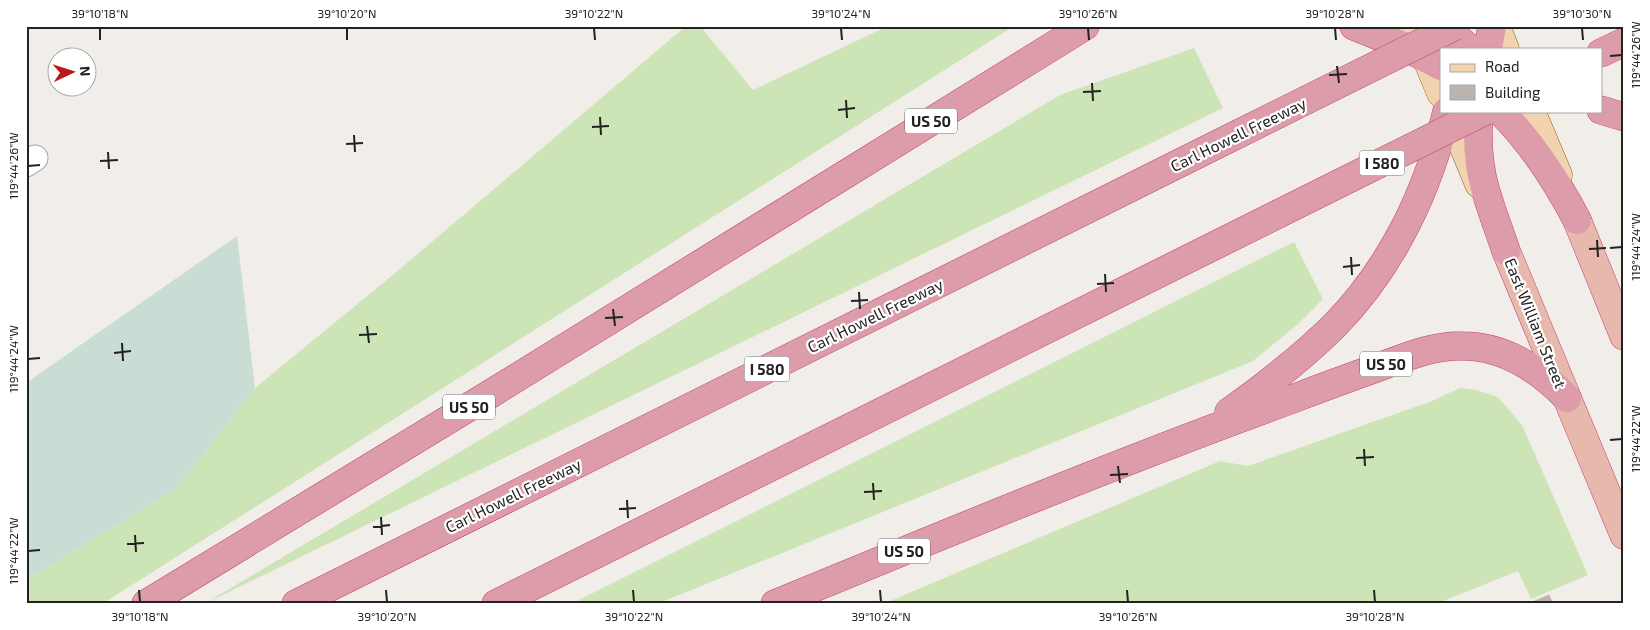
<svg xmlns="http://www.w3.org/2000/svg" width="1650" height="630" viewBox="0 0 1650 630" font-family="'Exo 2',sans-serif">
<rect width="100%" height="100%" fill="#f1eeea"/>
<path fill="#cde4b7" d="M 686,26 L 700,26 L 753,90 L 888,26 L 1014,26 L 102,604 L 26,604 L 26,580 L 176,489 L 255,388 L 394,274 Z
M 1194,48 L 1223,108 L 204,604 L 1060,95 Z
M 1294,242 L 1323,299 L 1298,324 L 1253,361 L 657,604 L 571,604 Z
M 1460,388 L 1476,390 L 1498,397 L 1522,425 L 1588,575 L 1531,599 L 1518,571 L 1436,604 L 883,604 L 1220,461 L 1248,466 L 1432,401 Z"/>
<path fill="#c9ddd4" d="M 237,236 L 255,388 L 176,489 L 26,580 L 26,383 Z"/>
<path fill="#bab4b0" stroke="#c1b6ae" d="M 1549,595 L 1553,604 L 1528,604 Z"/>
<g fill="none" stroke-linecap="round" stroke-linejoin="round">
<g stroke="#a3a3a3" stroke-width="27">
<path id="minor" d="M 26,164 L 35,158"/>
</g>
<g stroke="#8c6414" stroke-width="29">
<path id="primary" d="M 1413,26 L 1441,93
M 1496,26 L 1505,49
M 1449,111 L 1479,184
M 1531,111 L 1558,175"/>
</g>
<g stroke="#c6406e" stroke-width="29">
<path id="trunk" d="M 1577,220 L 1624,336
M 1506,251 L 1624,535"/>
</g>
<g stroke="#c6406e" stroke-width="29">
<path id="motorway" d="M 1354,26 L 1401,45 L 1441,66
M 1443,26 L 1470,49
M 1488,49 L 1492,26
M 1601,53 L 1624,42
M 1601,110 L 1624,117
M 1479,111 C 1477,137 1478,164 1485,188 C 1491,210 1499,230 1506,251
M 1500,111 C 1532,143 1556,180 1577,220
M 1229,412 C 1267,385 1303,357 1335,325 C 1392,267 1429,189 1447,111
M 146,604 L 487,396 L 1085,26
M 296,604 L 1238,134
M 496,604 L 1278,214
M 775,604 C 945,534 1114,464 1287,401 C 1318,389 1348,378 1379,367 C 1406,357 1434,345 1462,346 C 1504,346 1539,369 1567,398"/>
</g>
<use href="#minor" stroke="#fff" stroke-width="25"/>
<use href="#primary" stroke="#f1d4af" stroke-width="28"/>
<use href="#trunk" stroke="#e7b8ac" stroke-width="28"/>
<use href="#motorway" stroke="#dd9ca9" stroke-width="28"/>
<g stroke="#c6406e" stroke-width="29" stroke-linecap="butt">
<path id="motorway-bridge" d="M 1238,134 L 1455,26
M 1278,214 L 1485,111"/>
</g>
<use href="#motorway-bridge" stroke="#dd9ca9" stroke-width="28"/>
</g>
<path fill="none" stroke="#222" stroke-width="2" d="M 100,28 L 100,40M 347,28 L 347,40M 594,28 L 595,40M 841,28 L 842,40M 1088,28 L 1089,40M 1335,28 L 1336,40M 1582,28 L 1583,40M 1610,56 L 1622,55M 1337,66 L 1339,83M 1329,75 L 1347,74M 1092,83 L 1093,101M 1083,92 L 1101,91M 846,100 L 847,118M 838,110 L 855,108M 600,117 L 601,135M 592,127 L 609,126M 354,135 L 355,152M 346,144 L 363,143M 108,152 L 109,169M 100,161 L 118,160M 28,166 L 40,165M 1597,240 L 1598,257M 1610,248 L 1622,247M 1589,249 L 1606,248M 1351,257 L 1352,275M 1343,267 L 1360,265M 1105,274 L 1106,292M 1097,284 L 1114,283M 859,292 L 860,309M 851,301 L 868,300M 613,309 L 615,326M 605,318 L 623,317M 367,326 L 369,343M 359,335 L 377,334M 122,343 L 123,361M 114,353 L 131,351M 28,359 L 40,358M 1610,440 L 1622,439M 1364,449 L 1365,466M 1356,458 L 1374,457M 1118,466 L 1120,483M 1110,475 L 1128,474M 873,483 L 874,500M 864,492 L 882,491M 627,500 L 628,518M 619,509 L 636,508M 381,517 L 382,535M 373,527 L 390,525M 135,535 L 136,552M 127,544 L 144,543M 28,551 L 40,550M 139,590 L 140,602M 386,590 L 387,602M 633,590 L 634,602M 880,590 L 881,602M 1127,590 L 1128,602M 1374,590 L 1375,602"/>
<g text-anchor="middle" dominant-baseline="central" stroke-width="4.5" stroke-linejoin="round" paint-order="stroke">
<g fill="#fff" stroke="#646464" stroke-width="1">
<rect x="905" y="108.5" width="52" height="25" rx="4"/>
<rect x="1359.5" y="150.5" width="45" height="25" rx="4"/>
<rect x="1360" y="351.5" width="52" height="25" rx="4"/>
<rect x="744.5" y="356.5" width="45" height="25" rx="4"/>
<rect x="443" y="394.5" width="52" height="25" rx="4"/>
<rect x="878" y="538.5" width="52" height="25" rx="4"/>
</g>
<g font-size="15" font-weight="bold" fill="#222">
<text x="931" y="121">US 50</text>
<text x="1382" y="163">I 580</text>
<text x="1386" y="364">US 50</text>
<text x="767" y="369">I 580</text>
<text x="469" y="407">US 50</text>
<text x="904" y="551">US 50</text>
</g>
<g font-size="16" fill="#222" stroke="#fff">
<text transform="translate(1238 134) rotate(-26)">Carl Howell Freeway</text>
<text transform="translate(875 315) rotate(-26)">Carl Howell Freeway</text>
<text transform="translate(1536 323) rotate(68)">East William Street</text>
<text transform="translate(513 495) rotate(-26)">Carl Howell Freeway</text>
</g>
</g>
<rect width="1650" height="630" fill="none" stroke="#ffffff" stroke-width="55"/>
<rect x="1440" y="48" width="162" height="65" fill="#ffffff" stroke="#a7a7a7"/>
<rect x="1450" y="64" width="25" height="8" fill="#f1d4af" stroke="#a7a7a7"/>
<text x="1485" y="72" font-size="15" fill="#222222">Road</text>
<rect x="1450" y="85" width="25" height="15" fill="#bab4b0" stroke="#a7a7a7"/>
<text x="1485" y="98" font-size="15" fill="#222222">Building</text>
<g transform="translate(72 72) rotate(86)"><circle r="24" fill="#ffffff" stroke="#a7a7a7"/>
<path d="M0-4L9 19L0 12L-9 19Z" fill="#b91a1b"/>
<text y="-8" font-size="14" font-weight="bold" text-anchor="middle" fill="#222222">N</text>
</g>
<rect x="28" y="28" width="1594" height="574" fill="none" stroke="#222" stroke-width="2"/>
<g font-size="12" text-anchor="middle" fill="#222">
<text x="100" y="18">39°10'18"N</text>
<text x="347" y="18">39°10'20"N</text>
<text x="594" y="18">39°10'22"N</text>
<text x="841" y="18">39°10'24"N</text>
<text x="1088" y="18">39°10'26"N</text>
<text x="1335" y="18">39°10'28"N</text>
<text x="1582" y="18">39°10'30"N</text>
<text transform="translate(1636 55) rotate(-90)" y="4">119°44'26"W</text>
<text transform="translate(14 166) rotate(-90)" y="4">119°44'26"W</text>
<text transform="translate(1636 247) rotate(-90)" y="4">119°44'24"W</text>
<text transform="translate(14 359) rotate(-90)" y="4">119°44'24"W</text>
<text transform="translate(1636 439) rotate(-90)" y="4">119°44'22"W</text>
<text transform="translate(14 551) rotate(-90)" y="4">119°44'22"W</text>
<text x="140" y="621">39°10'18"N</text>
<text x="387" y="621">39°10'20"N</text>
<text x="634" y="621">39°10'22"N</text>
<text x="881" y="621">39°10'24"N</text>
<text x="1128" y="621">39°10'26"N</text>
<text x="1375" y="621">39°10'28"N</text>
</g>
</svg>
